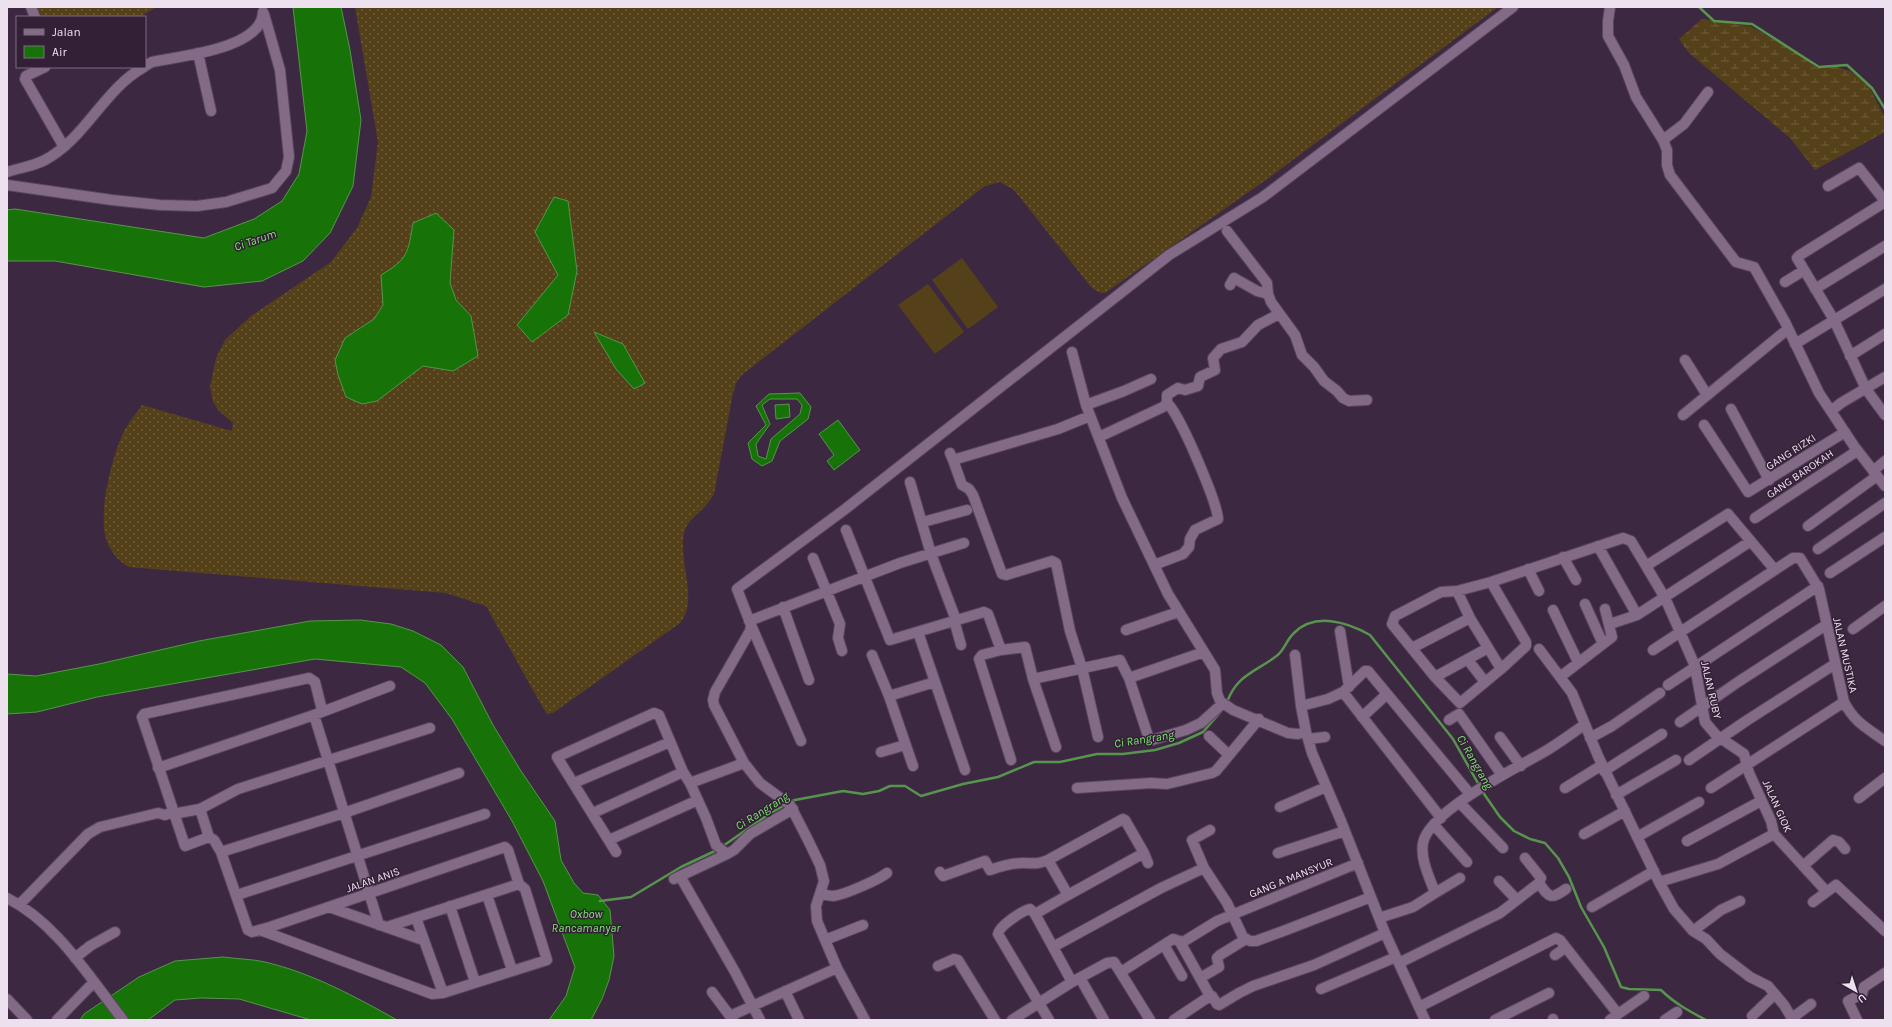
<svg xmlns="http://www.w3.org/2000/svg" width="1892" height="1027" viewBox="0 0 1892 1027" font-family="Karla,sans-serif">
<defs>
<pattern id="grass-dots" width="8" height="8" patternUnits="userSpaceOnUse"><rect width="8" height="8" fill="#554119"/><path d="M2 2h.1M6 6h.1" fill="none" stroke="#6e5c3b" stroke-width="1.8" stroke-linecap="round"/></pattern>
<pattern id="wetland-marsh" width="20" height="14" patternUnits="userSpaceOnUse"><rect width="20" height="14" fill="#554119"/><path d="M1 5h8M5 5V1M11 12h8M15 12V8" fill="none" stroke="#6e5c3b"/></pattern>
</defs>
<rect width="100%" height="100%" fill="#3d2841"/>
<path fill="url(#grass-dots)" d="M 33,7 L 157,7 L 139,17 L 38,17 Z
M 355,7 L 1498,7 L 1270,177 L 1105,293 L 1098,292 L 1091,287 L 1014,190 L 1000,182 L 985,186 L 743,374 L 736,383 L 733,393 L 714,494 C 712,497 710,501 707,504 C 701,513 688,519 685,530 C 676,558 700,599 680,623 L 553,713 L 547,714 L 543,708 L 486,606 L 446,593 L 129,567 C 118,561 110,551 106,539 C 98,510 112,457 124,431 C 129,422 136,413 142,405 L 232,431 L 233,423 L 219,411 L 213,402 L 210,387 L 216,358 L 225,340 L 251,316 L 331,262 L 357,228 L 371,197 L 378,142 Z"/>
<path fill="url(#wetland-marsh)" d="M 1702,19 L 1750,26 L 1794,51 L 1817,68 L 1834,66 L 1850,71 L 1869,86 L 1885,118 L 1885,132 L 1815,170 L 1790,138 L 1689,53 L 1679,39 Z"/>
<path fill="#554119" d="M 962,258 L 998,307 L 968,329 L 932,280 Z
M 928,284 L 964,332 L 935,354 L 898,305 Z"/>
<path fill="#177308" stroke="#57944d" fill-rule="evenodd" d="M 293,7 L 341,7 L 350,50 L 361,120 L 353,186 L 330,233 L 303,261 L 262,281 L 204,287 L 55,261 L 7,261 L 7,210 L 15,209 L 204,238 L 254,219 L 282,201 L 299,174 L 307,131 Z
M 554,197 L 568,201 L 577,271 L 568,315 L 532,342 L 517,325 L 558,275 L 535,232 Z
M 436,213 L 454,230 L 450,283 L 456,300 L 471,316 L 478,356 L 453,371 L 423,366 L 377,401 L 362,404 L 346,397 L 338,375 L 335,360 L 345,338 L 374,319 L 383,305 L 381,275 C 408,259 408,253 413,223 Z
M 594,332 L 623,344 L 645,383 L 634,389 L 616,369 Z
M 800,393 L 811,407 L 808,419 L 780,441 L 772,461 L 762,466 L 752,459 L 748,443 L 766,425 L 756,406 L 769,394 ZM 770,399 L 797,399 L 802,405 L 800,414 L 771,439 L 766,459 L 758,456 L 756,444 L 770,424 L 762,405 Z
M 789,404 L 790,417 L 776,419 L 775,405 Z
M 838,420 L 860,450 L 834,470 L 827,461 L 834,455 L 819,434 Z
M 360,620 L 391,624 L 413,631 L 441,645 L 463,667 L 493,725 L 521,771 L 555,821 L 561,860 L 574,883 L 583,893 L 598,895 L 610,910 L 614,956 L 609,980 L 602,999 L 591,1020 L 549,1020 L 566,996 L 575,967 L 543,881 L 512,821 L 452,719 L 425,683 L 401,667 L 315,659 L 97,697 L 37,712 L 7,714 L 7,674 L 36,676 L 99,664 L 199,641 L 310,621 Z
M 223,957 C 237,959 252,959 265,962 C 312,973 356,997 397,1020 L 311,1020 L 239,999 L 201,998 L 175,1000 L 148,1020 L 80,1020 L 84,1014 L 139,977 L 175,961 Z"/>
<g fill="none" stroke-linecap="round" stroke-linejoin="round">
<path stroke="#57944d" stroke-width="2.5" d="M 1699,7 L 1714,21 L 1752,24 L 1819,67 L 1847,65 L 1872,88 L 1885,109
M 1227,702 C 1237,675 1255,672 1275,657 C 1284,652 1286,640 1294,633 C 1315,612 1347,622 1370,635 L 1453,739 L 1479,785
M 1482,791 L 1500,817 L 1514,831 L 1530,839 L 1545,843 L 1558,858 L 1569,877 L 1581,907 L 1604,947 L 1621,987 L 1629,989 L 1661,990 C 1674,1003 1689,1011 1706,1020
M 790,802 L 795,800 L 843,791 L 863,794 L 879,791 L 890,786 L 905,786 L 921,796 L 963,784 L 998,777 L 1034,762 L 1060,762 L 1097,754 L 1123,754 L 1155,750 L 1179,743 L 1203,732 L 1224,708
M 723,846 L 769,814 L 785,805
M 600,901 L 631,897 L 681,867 L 717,850"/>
<g stroke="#58465b" stroke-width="12">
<path id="minor" d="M 31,7 L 35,17
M 1610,7 L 1608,21 L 1608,36 L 1624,65 L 1636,97 L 1663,140 L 1667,150 L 1667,165 L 1670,175 L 1736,262 L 1754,267 L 1785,322 L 1819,393 L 1854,446 L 1885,486
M 198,53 L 211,111
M 145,66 L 152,62 C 180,56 262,49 263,12
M 45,67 L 26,76 L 25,79 L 64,147
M 1663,140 L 1684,124 L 1708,92
M 7,172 C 19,168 34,166 45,160 C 86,138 104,89 144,67
M 7,185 L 112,200 L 160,205 L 197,206 L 226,202 L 272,188 L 286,171 L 289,157 L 280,70 L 264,14
M 1828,186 L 1859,168 L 1885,201
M 1885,202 L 1800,255 L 1797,258 L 1834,320 L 1866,389 L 1885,415
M 1227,231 L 1267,283 L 1268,294 L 1271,302 L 1295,335 L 1302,355 L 1314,367 L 1324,381 L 1337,391 L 1343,398 L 1349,401 L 1367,400
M 1785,282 L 1803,271
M 1230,285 L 1234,278 L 1257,291 L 1268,294
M 1815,289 L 1885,246
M 1795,344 L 1885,289
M 1072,352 L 1086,405 L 1122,498 L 1168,594 L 1215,670 L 1217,693 L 1220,701 L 1233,710 L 1288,733 L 1298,734 L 1306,732 L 1312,753 L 1341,821 L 1385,933 L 1425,1020
M 1850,356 L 1885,334
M 1685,360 L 1707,395
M 1086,405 L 1124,391 L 1151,379
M 1731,409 L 1769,480
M 1831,411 L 1841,403 L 1885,377
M 1683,415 L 1788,329
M 1704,425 L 1748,492 L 1845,432
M 1099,437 L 1163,407 L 1167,403 L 1167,395 L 1178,388 L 1185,390 L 1198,386 L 1200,377 L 1215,370 L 1213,358 L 1221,349 L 1242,342 L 1258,325 L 1279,314
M 950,453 L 953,460 L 1058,429 L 1090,416
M 953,460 L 962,485 L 969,489 L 973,495 L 1002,574 L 1006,575 L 1052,561 L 1056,563 L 1070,631 L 1082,668 L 1098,737
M 1873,471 L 1885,461
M 910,482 L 931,554 L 956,620
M 1755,518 L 1857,451
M 923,522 L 967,510
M 1808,526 L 1877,476
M 846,530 L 890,640 L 984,612 L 988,614 L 1001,650 L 1025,647 L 1033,679 L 1056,747
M 1598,546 L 1637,615 L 1751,541
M 1818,549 L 1885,503
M 1563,557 L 1576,580
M 813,558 L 840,624 L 838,638 L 842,651
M 1154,565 L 1183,554 L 1189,547 L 1190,539 L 1195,530 L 1218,519 C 1217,502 1179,412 1167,403
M 1646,566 L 1665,598 L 1695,666 L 1705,722 L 1716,735 L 1744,754 L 1749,773 L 1771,821 L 1774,834 L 1826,891
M 1528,569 L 1539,591
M 1830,573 L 1885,537
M 1491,582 L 1526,642 L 1526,646 L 1501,669 L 1460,703 L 1435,677 L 1392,624 L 1395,616 L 1441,592 L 1457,591 L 1491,582 L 1623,538 L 1631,541 L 1646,566 L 1728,514 L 1775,570
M 1457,591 L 1470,618 L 1501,669
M 1585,604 L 1603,644
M 783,607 L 809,680
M 1553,610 L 1578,662
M 954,620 L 961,645
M 749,621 L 900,563 L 964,543
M 1613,623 L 1637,615
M 751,625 L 801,741
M 1853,629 L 1885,606
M 1126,630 L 1178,612
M 1340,631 L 1349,687
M 918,632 L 965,770
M 1412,648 L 1470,618
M 1539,649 L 1572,693 L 1598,756 L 1659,882 L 1674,909 L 1693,931 L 1721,910 L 1740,901
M 1001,650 L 982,655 L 979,659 L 1011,760
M 1653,650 L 1793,558 L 1800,558 L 1819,589 L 1844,702 C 1855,723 1867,728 1885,741
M 872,655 L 889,696 L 913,766
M 1295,655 L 1301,706 L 1306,732
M 1468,660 L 1485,682
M 1435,677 L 1488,648
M 1560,677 L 1612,637 L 1605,609
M 1129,678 L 1204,652
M 1033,679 L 1120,660 L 1129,678 L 1149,739 L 1152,740 L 1186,730 L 1201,723 L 1222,704
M 1668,685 L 1818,586
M 1343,692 L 1441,818
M 889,696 L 935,682
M 1301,706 L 1328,699 L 1343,692 L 1365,671 L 1368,671 L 1470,794
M 314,715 L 379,925
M 1362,717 L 1387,694
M 1449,720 L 1459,714 L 1502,775
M 1680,722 L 1738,682 L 1826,625
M 430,728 L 238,789 L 200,809 L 209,837 L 214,840 L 221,852 L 248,930 L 252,932 L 270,927 L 505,847 L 508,850 L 519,884
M 1209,736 L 1229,755
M 1500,737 L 1521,766
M 1590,738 L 1612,726 L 1660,693
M 1308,739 L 1325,737
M 881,752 L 905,745
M 1689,760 L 1746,721 L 1835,664
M 158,768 L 314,715 L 390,686
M 1604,771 L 1662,734
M 574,783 L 670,742
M 690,783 L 744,763
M 1077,788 L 1151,783 L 1167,784 L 1212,773 L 1216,771 L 1259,719
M 1565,788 L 1602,765
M 1711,788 L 1844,702
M 1616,795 L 1676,760
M 1859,798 L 1885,778
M 1460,803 L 1503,848
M 1280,807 L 1326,787
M 593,813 L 683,772
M 173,814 L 200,809
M 1434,825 L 1467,862
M 1584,834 L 1625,811
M 209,837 L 185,846 L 142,717 L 144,714 L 309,678 L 315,682 L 322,710
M 1637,837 L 1699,802
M 609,840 L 698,800
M 1687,841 L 1761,801
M 221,852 L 344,813 L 459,773
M 616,852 L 557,757 L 654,713 L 659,715 L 683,772 L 690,783 L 706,818 L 716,845 L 727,854
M 1144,853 L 1148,863
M 1278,853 L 1345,831
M 1803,866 L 1833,840 L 1839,842 L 1845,849
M 1204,868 L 1192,840 L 1210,830
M 940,872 L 943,876 L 985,861 L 990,870 C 1001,866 1011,863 1023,863 C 1034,863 1036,865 1048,860
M 680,876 L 735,972 L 760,1020
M 674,879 L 727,854 L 734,850 L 750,834 L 793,809
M 1499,881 L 1517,900
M 1659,882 L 1718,864 L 1774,834
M 1539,883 C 1550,899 1551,899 1566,889
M 821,893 C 825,895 828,896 833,896 C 844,895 878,880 887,873
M 1435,893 L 1460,878
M 237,895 L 485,814
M 487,895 L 512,970
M 1068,895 L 1144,853 L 1125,820 L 1123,819 L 1048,860 L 1068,895 L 1035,914 L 1072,982 L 1107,963 L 1114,962 L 1150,1020
M 7,898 C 57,923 89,977 123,1020
M 1813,902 L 1836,885 L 1885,931
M 20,904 L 88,834 L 100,827 L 158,813 L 165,815 L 173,812
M 450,906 L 475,982
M 329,907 L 423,940
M 1592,907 L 1654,871
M 1035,914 L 1030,909 C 1022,911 999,926 998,934 L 1049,1020
M 416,918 L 443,993
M 1379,918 L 1413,907 L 1435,893 C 1430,878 1420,860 1423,843 C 1429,811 1516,768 1544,752 C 1558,744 1571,734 1584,725
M 260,930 L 432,994 L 443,993 L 547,960 L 525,889 L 519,884 L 387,927
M 1693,931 L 1706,939 L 1720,954 L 1750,977 L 1768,986 L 1784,1005 L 1793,1020
M 825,940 L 863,925
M 1180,942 L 1210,996
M 1164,945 L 1182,976
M 1053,947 L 1161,888 L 1204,868 L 1227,903 L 1243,937 L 1250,941 L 1256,941 L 1286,930 L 1371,897
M 1555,955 L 1565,948
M 75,958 L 90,946 L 115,932
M 1399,963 L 1500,913 L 1539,883 L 1541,878 L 1525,858
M 938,966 L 954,959 L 958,960 L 995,1020
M 1121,972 L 1173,939 L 1183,942 L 1217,921 L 1358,863
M 1080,978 L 1104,1020
M 1200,978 L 1219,967 L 1217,958 L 1220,955 L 1246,939
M 1321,989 L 1396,957
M 785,991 L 799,1020
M 712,992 L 733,1020
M 7,999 L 27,1020
M 1419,1007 L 1556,938 L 1560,940 L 1618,1014 L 1610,1020
M 1618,1014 L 1644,996
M 730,1016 L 837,968
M 1752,1016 L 1775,994
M 1792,1018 L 1811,1004
M 1553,1019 L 1553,1020
M 57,1020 L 93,983
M 865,1020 L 837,968 L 817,921 L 816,906 L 824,881 L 820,865 L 808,840 L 790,805 L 760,783 L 744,763 L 714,705 L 713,700 L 715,692 L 750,631 L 751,625 L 737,589 L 844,510 L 1169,255 L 1263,197 L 1513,7
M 1012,1020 L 1072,982
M 1174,1020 L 1210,996 L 1212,996 L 1217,1004 L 1219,1005 L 1239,993 L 1253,986 L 1314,965 L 1385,933
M 1495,1020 L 1549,993
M 1665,1020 L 1677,1012
M 1857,1020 L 1848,1001 L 1862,994 L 1864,987 L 1885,973"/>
</g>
<use href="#minor" stroke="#836b87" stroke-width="10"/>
</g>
<g text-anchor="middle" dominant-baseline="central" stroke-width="3" stroke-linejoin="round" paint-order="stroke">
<g font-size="11" fill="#ede0ef" stroke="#331f36">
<text transform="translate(1791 452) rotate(-33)">GANG RIZKI</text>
<text transform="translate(1800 474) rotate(-34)">GANG BAROKAH</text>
<text transform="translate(1845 655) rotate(77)">JALAN MUSTIKA</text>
<text transform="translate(1711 690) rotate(77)">JALAN RUBY</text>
<text transform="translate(1777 806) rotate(66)">JALAN GIOK</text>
<text transform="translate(1291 878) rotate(-22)">GANG A MANSYUR</text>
<text transform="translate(373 880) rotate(-19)">JALAN ANIS</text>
</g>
<g font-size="12" font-style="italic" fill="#7be56e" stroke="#331f36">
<text transform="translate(255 240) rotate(-19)">Ci Tarum</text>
<text transform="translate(1144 739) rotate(-9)">Ci Rangrang</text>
<text transform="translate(1475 762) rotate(60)">Ci Rangrang</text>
<text transform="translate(762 811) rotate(-32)">Ci Rangrang</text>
<text x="586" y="914">Oxbow<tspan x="586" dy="14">Rancamanyar</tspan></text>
</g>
</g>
<rect width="1892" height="1027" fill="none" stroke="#ede0ef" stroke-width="16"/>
<rect x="16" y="16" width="130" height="52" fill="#331f36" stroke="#7d6c80"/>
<rect x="24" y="29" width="20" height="6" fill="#836b87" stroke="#7d6c80"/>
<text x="52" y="36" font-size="12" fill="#ede0ef">Jalan</text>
<rect x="24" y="46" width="20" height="12" fill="#177308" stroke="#7d6c80"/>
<text x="52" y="56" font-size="12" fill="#ede0ef">Air</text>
<g transform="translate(1856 991) rotate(141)" stroke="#331f36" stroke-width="3" paint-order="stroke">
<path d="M0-3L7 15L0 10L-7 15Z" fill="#ede0ef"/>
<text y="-6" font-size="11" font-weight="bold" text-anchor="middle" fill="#ede0ef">U</text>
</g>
</svg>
